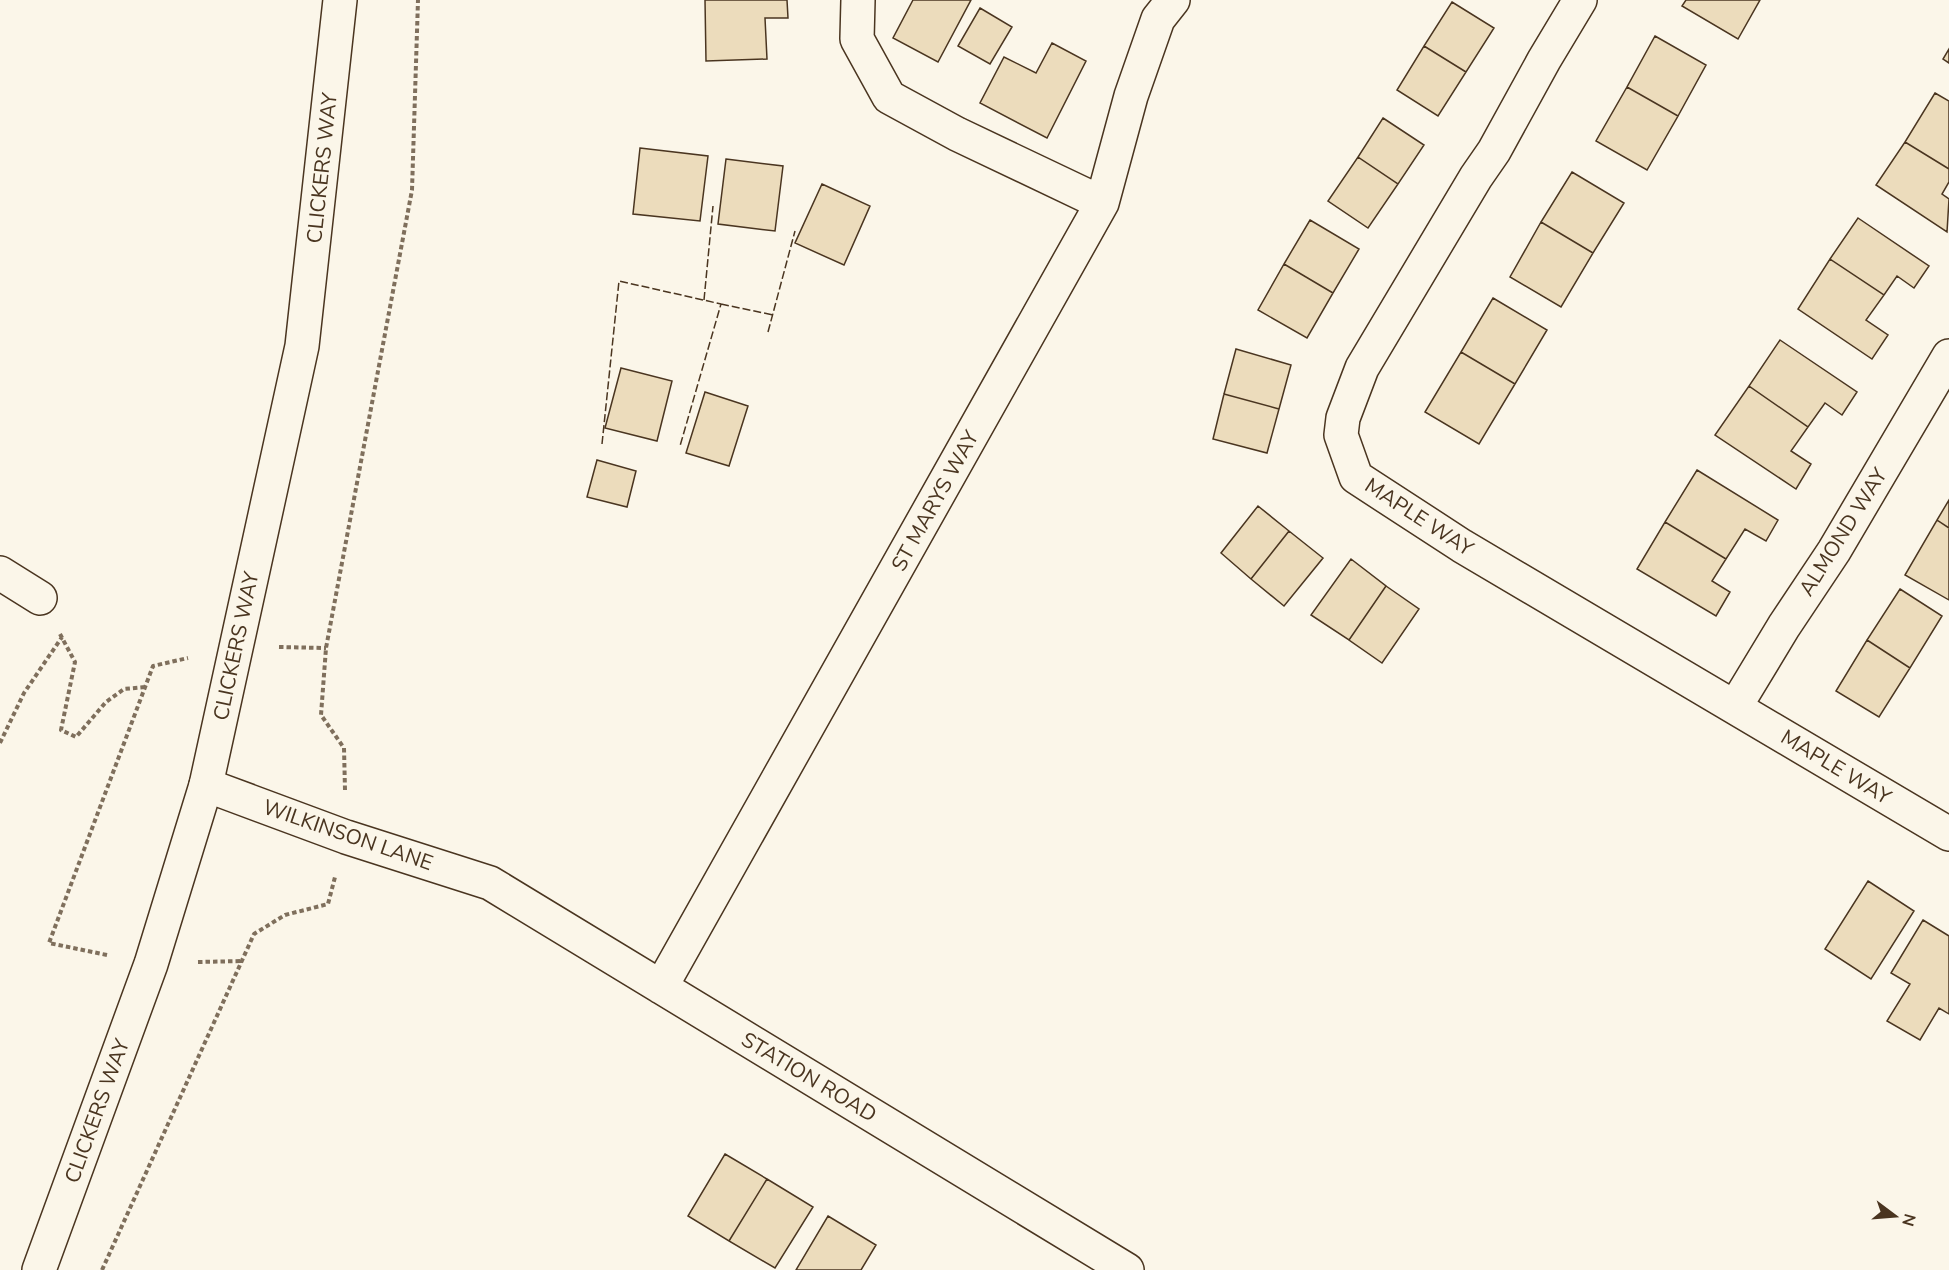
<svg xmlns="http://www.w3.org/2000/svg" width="1949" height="1270" viewBox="0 0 1949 1270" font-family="'Nunito Sans',sans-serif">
<rect width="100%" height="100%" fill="#fbf6e9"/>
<path fill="#ecdcbc" stroke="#4a3520" stroke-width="1.5" d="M 705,0 L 787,0 L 788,18 L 765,18 L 767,59 L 706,61 Z
M 913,0 L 971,0 L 938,62 L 893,38 Z
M 1686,0 L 1760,0 L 1738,39 L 1682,6 Z
M 1452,2 L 1494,28 L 1466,72 L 1424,46 Z
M 980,8 L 1012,27 L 990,64 L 958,46 Z
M 1655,36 L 1706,65 L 1678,116 L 1627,87 Z
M 1052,43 L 1086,61 L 1047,138 L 980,103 L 1004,57 L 1036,73 Z
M 1424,46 L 1466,72 L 1438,116 L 1397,90 Z
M 1949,49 L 1949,63 L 1943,59 Z
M 1627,87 L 1678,116 L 1647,170 L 1596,141 Z
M 1935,93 L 1949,101 L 1949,169 L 1905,142 Z
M 1383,118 L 1424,145 L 1398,184 L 1358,157 Z
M 1905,142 L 1949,169 L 1949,182 L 1942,194 L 1949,199 L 1947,232 L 1876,185 Z
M 640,148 L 708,156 L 700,221 L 633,214 Z
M 1358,157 L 1398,184 L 1368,228 L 1328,201 Z
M 726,159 L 783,166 L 775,231 L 718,224 Z
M 1572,172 L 1624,203 L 1593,253 L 1541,222 Z
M 822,184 L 870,206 L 844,265 L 795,243 Z
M 1858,218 L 1929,266 L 1914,288 L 1897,276 L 1884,295 L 1830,259 Z
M 1310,220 L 1359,249 L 1333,293 L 1284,264 Z
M 1541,222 L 1593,253 L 1561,307 L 1510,277 Z
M 1830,259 L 1884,295 L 1866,320 L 1888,335 L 1872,359 L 1798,309 Z
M 1284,264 L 1333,293 L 1307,338 L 1258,310 Z
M 1493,298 L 1547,330 L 1515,384 L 1461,352 Z
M 1780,340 L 1857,392 L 1842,415 L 1825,403 L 1808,427 L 1749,386 Z
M 1236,349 L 1291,365 L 1279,409 L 1224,394 Z
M 1461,352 L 1515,384 L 1479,444 L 1425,412 Z
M 621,368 L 672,381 L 657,441 L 605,428 Z
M 1749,386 L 1808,427 L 1791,451 L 1811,464 L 1796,489 L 1715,435 Z
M 705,392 L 748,406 L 729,466 L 686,453 Z
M 1224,394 L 1279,409 L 1267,453 L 1213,439 Z
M 597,460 L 636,471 L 627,507 L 587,497 Z
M 1697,470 L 1778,520 L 1766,541 L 1745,529 L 1726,559 L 1665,522 Z
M 1949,500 L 1949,528 L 1937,520 Z
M 1258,506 L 1289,531 L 1251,579 L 1221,553 Z
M 1937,520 L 1949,528 L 1949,600 L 1905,575 Z
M 1665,522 L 1726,559 L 1712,581 L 1730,592 L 1716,616 L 1637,569 Z
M 1289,531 L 1323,558 L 1284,606 L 1251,579 Z
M 1351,559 L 1386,586 L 1349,640 L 1311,615 Z
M 1386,586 L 1419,609 L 1382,663 L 1349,640 Z
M 1900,589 L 1942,616 L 1910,668 L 1867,640 Z
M 1867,640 L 1910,668 L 1879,717 L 1836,691 Z
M 1868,881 L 1914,911 L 1871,979 L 1825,949 Z
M 1923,920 L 1949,936 L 1949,1014 L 1939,1008 L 1920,1040 L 1887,1021 L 1910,984 L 1891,973 Z
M 725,1154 L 767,1179 L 729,1241 L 688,1216 Z
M 767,1179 L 813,1207 L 775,1268 L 729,1241 Z
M 828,1216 L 876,1245 L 861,1270 L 796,1270 Z"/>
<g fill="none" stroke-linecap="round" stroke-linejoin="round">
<g stroke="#4a3520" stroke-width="36">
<path id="minor" d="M 858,0 L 857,39 L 889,97 L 957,134 L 1102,203
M 1580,0 L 1544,60 L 1494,151 L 1476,177 L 1362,368 L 1343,418 L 1341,435 L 1356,477 L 1462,546 L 1949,834
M 0,573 L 40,598
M 1735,707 L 1784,626 L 1834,551 L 1949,356
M 206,785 L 346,837 L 490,883 L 1127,1270
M 661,987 L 1102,203 L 1131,96 L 1158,19 L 1173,0"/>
</g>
<g stroke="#4a3520" stroke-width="36">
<path id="major" d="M 39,1270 L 151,964 L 206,785 L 302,346 L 340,0"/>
</g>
<path stroke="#7f6f5c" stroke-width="4" stroke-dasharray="4.5 3" stroke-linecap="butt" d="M 60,634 L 75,662 L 61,730 L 76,737 L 106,702 L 124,689 L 145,687
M 279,647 L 326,648
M 0,743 L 24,693 L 62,637
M 345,790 L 344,748 L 321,715 L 326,648 L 412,190 L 418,0
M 107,955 L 49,943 L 153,666 L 188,658
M 198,962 L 242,961
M 102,1270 L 254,934 L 285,915 L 328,904 L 335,877"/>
<use href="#minor" stroke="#fbf6e9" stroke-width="33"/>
<use href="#major" stroke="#fbf6e9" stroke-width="33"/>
<path stroke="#4a3520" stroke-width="1.5" stroke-dasharray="8 3" stroke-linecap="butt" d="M 704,300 L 713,206
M 721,304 L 773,315
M 768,332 L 795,231
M 602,444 L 619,281 L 721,304 L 680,446"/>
</g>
<g text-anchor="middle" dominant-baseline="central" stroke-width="4.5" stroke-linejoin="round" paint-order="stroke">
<g font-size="21" fill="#4a3520" stroke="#fbf6e9">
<text transform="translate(322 168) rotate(-84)">CLICKERS WAY</text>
<text transform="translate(935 501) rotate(-61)">ST MARYS WAY</text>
<text transform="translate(1419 517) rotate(33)">MAPLE WAY</text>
<text transform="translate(1843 532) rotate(-58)">ALMOND WAY</text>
<text transform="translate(236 646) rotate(-78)">CLICKERS WAY</text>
<text transform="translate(1836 767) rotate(31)">MAPLE WAY</text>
<text transform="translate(348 835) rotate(19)">WILKINSON LANE</text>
<text transform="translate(809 1077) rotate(31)">STATION ROAD</text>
<text transform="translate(97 1111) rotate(-70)">CLICKERS WAY</text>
</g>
</g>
<g transform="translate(1895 1216) rotate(106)" stroke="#fbf6e9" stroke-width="4.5" paint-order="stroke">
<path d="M0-4.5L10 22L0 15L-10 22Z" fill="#4a3520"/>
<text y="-9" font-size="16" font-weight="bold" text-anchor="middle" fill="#4a3520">N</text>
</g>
</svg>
